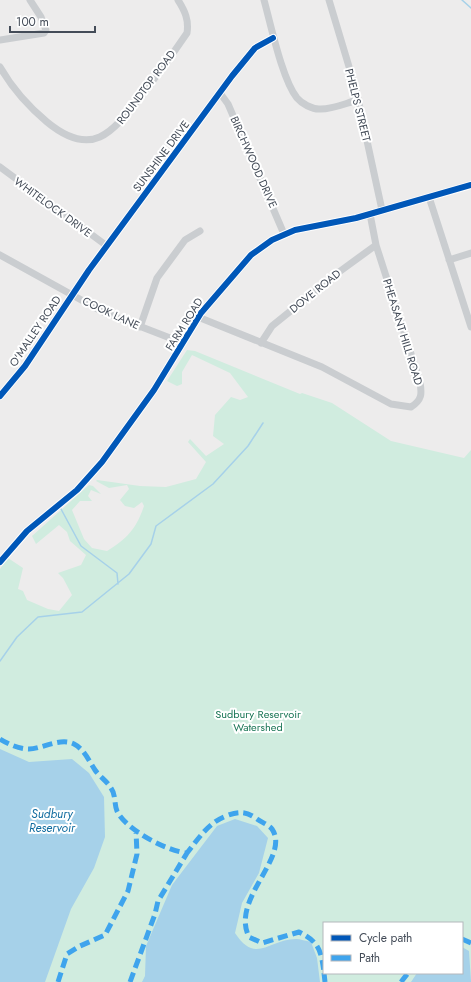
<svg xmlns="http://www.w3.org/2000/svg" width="471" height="982" viewBox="0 0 471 982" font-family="Jost,sans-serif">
<rect width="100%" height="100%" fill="#edecec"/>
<path fill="#d0ecdf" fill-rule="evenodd" d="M 187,350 L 195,351 L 300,394 L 302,393 L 332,403 L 391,441 L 464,458 L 471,450 L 471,982 L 0,982 L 0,569 L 8,558 L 23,568 L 18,589 L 23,591 L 27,600 L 48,609 L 59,611 L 72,595 L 63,578 L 58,573 L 81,565 L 86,555 L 70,541 L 67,532 L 59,525 L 36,544 L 32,536 L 89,485 L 93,486 L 101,494 L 91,490 L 88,496 L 92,501 L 80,501 L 72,510 L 84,539 L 92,548 L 107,551 C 128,538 136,529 144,506 L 142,502 L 134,508 L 125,506 L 120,500 L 129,489 L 127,485 L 109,488 L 96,481 L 97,480 L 140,486 L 166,487 L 196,479 L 206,462 L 188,442 L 190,439 L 206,456 L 224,444 L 213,436 L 215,415 L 231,397 L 240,400 L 248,397 L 230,373 L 192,355 L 182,372 L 182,384 L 177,386 L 167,381 ZM 324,923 L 462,923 L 462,973 L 324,973 Z"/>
<path fill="#a6d1e9" d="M 0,749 L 29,762 L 72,759 L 89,773 L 104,797 L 105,837 L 94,868 L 71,909 L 45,982 L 0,982 Z
M 235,819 L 257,826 L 268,838 L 259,873 L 242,903 L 235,933 C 256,965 269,939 296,939 C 300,939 306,941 311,942 L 317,958 L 320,982 L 142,982 L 145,976 L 146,946 L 172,885 L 217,826 Z
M 462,947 L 469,951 L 471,982 L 411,982 L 417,973 L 462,973 Z"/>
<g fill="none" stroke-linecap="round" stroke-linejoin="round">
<path stroke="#a6d1e9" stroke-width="1.5" d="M 462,0 L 471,8
M 61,509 L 81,546 L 117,573 L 118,584
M 0,661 L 17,637 L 38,617 L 82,612 L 129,574 L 151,544 L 156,526 L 213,484 L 248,446 L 263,423"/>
<path stroke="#cacdd0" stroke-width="7" d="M 264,0 C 271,25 282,79 297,98 C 302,104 312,109 319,109 C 331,110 346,103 358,100
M 329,0 L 356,90 L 382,210
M 0,40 L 44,33 L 46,30 L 41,17 L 30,0
M 0,67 C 12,88 29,107 47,122 C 92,159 112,133 140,97 C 157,76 172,55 187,33 C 189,20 185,11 178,0
M 220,93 L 228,104 L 284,234
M 0,167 L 107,246
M 429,197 L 471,327
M 0,255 L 103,312 L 183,343
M 449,260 L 471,253
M 198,317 L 322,367 L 391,404 L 411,407 C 422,400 422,394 420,382 L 376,245 L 370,214
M 140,327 L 157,278 L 185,240 L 200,231
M 261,343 L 272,326 L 339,272 L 376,245
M 0,396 L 25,366 L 89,270 L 232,76 L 255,48 L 273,38
M 0,562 L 27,531 L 77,490 L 102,462 L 154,390 L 201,313 L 251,255 L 272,240 L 295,230 L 356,218 L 471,185"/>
<path stroke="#3fa4ed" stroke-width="5" stroke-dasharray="10 5" stroke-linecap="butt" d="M 0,739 C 8,744 19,749 29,749 C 42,749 60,737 74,744 C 84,749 89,761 95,770 C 99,776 107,781 111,788 C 116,795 114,804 117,811 C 126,830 167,851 187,853 C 199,838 208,823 226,816 C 239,811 246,811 257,819 C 261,822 269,825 272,829 C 291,857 230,899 249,937 L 262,943 L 299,932 C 319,942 321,950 324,972
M 462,939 L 471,943
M 324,973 L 325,982
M 58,982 L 67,954 L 80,946 L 105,935 L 128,891 L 137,854 L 136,831
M 130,982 L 155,914 L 158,901 L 187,853
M 401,982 L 408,973"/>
<g stroke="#fff" stroke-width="8">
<path id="cycleway" d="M 0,396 L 25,366 L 89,270 L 232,76 L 255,48 L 273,38
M 0,562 L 27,531 L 77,490 L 102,462 L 154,390 L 201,313 L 251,255 L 272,240 L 295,230 L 356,218 L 471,185"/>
</g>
<use href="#cycleway" stroke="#0057b8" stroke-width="6"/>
</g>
<g text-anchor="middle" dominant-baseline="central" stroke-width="4" stroke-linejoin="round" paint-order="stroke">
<g font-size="11" fill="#444c58" stroke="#fff">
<text transform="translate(146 87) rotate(-53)">ROUNDTOP ROAD</text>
<text transform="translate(358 105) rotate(76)">PHELPS STREET</text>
<text transform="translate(161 156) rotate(-53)">SUNSHINE DRIVE</text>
<text transform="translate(254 162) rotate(66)">BIRCHWOOD DRIVE</text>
<text transform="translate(53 207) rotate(36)">WHITELOCK DRIVE</text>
<text transform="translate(315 291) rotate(-39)">DOVE ROAD</text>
<text transform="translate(111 313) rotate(25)">COOK LANE</text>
<text transform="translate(184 324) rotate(-58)">FARM ROAD</text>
<text transform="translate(35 331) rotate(-56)">O'MALLEY ROAD</text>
<text transform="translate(403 332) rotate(73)">PHEASANT HILL ROAD</text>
</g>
<g font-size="11" fill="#197555" stroke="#fff">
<text x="258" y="714">Sudbury Reservoir<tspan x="258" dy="13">Watershed</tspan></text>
</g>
<g font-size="12" font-style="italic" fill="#106c9f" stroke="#fff">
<text x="52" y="814">Sudbury<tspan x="52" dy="14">Reservoir</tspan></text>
</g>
</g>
<rect x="323" y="922" width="140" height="52" fill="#ffffff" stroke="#b4b7bc"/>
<rect x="331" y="935" width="20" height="6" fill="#0057b8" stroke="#b4b7bc"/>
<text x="359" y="942" font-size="12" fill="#444c58">Cycle path</text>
<rect x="331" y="955" width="20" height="6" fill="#3fa4ed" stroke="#b4b7bc"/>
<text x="359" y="962" font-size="12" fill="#444c58">Path</text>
<path d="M10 26v6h85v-6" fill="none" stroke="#444c58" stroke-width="2"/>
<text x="16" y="26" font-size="12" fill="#444c58" stroke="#ffffff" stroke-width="3" paint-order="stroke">100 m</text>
</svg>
